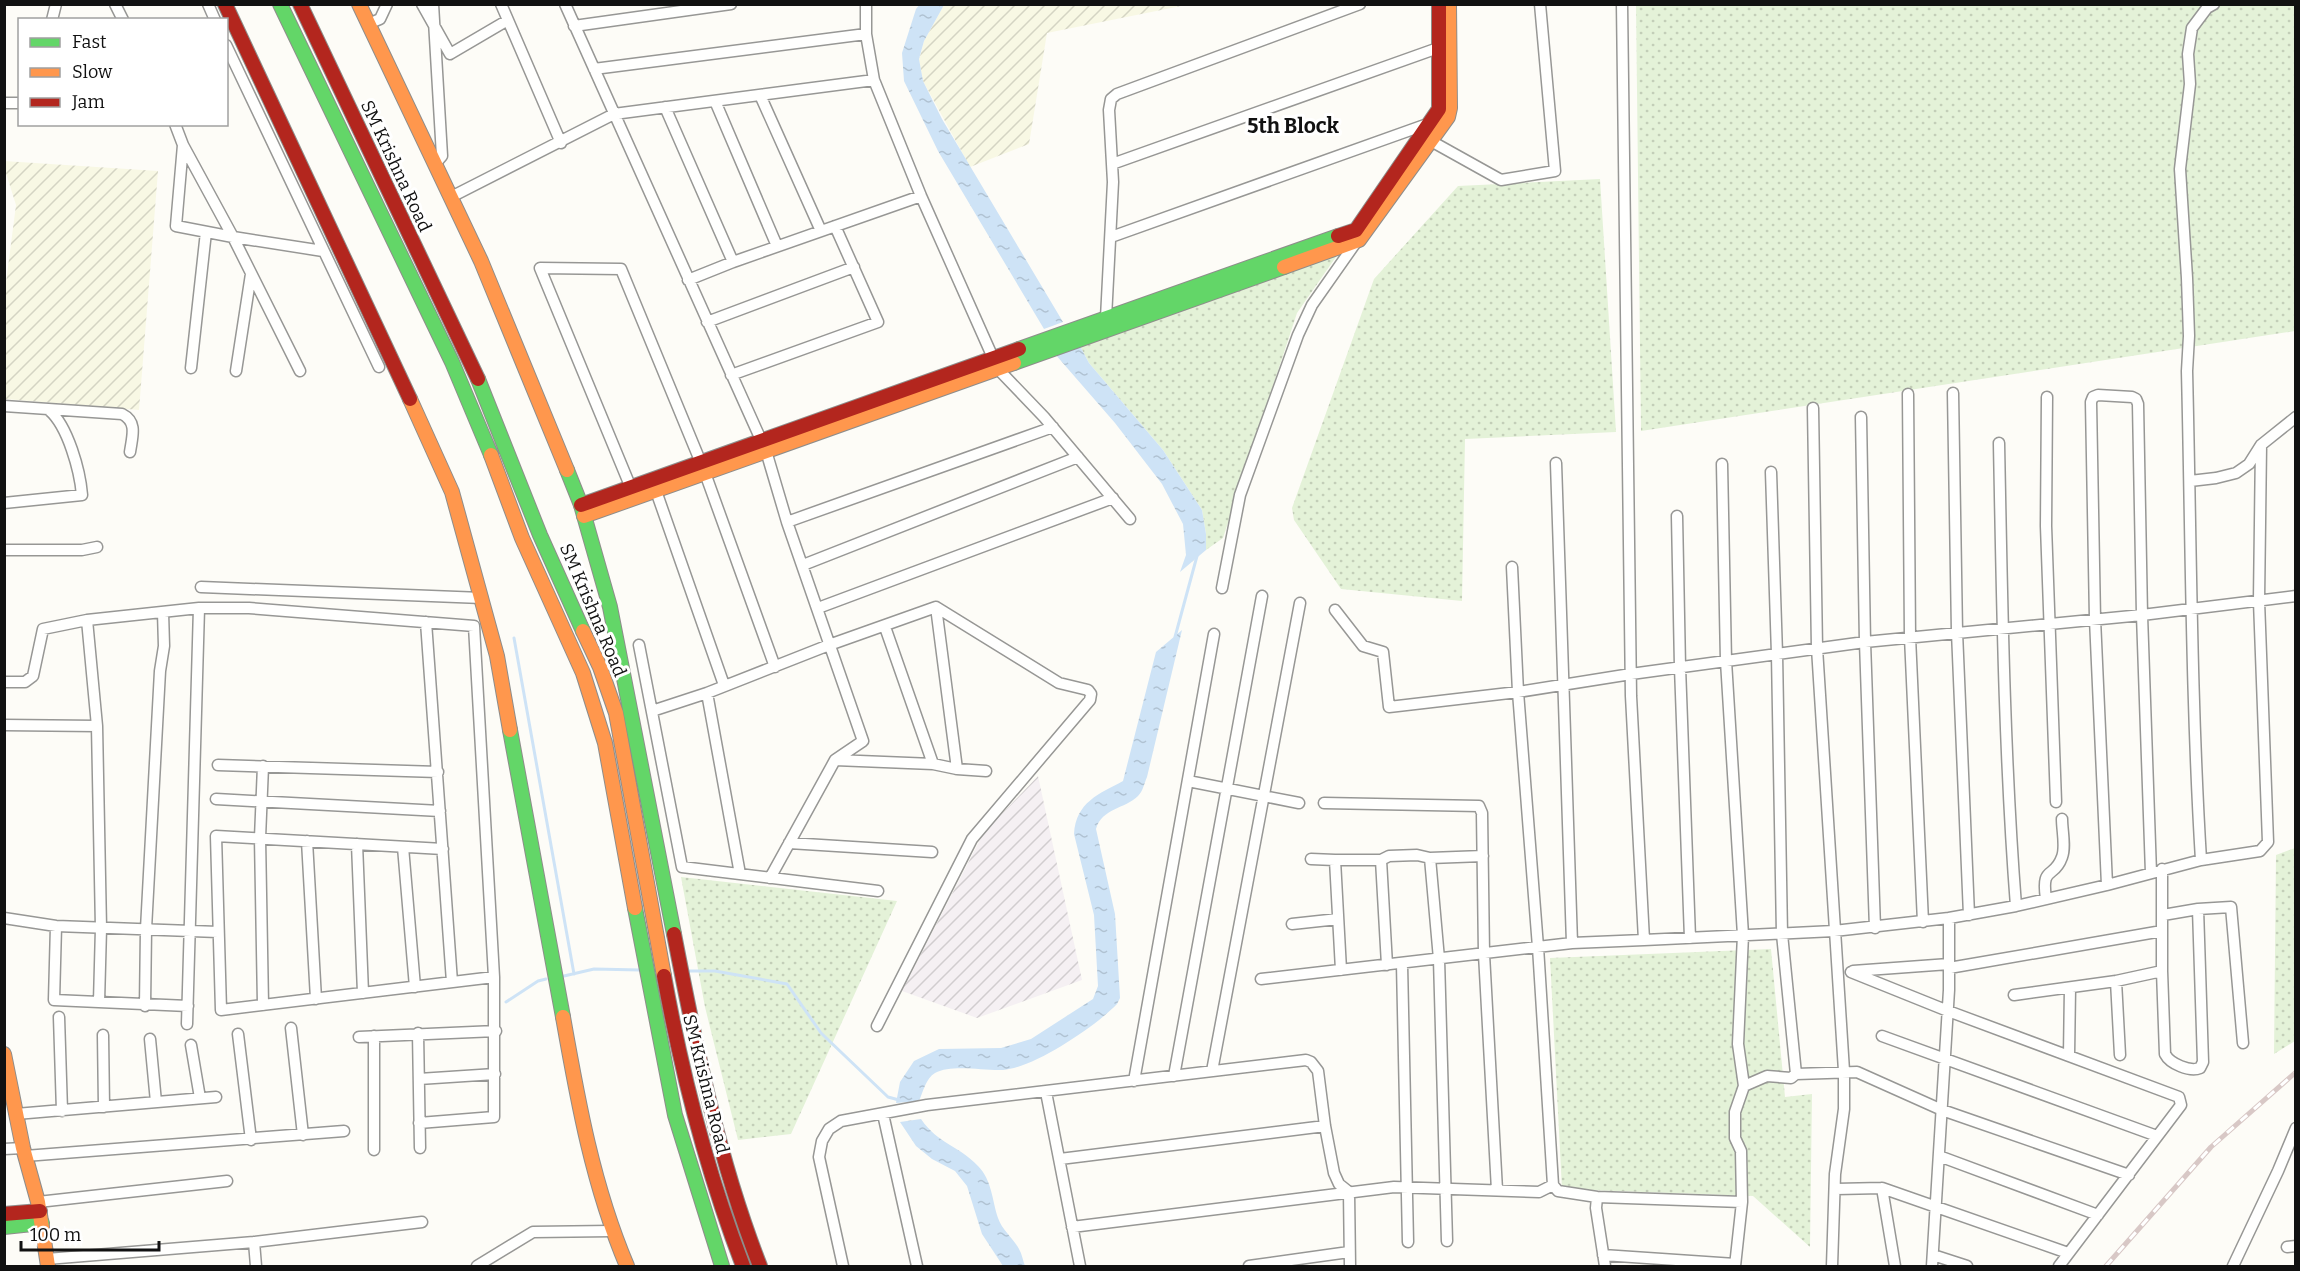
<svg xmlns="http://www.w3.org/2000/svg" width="2300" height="1271" viewBox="0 0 2300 1271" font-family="Bitter,serif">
<defs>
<pattern id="industrial-furrows" width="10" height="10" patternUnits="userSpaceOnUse" patternTransform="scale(1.5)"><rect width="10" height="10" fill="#f5f0f3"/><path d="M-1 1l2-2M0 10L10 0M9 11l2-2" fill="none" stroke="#d1cdcf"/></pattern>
<pattern id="farmland-furrows" width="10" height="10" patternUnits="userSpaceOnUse" patternTransform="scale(1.5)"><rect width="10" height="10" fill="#f8f8e4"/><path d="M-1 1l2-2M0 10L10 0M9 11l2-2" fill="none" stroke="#d4d4c3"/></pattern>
<pattern id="grass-dots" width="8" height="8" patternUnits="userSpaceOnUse" patternTransform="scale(1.5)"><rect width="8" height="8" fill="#e4f2d8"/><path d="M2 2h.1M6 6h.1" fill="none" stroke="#c3ceb8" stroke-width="1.8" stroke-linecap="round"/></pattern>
<pattern id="water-ripples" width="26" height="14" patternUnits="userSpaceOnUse" patternTransform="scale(1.5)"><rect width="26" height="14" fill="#cee3f6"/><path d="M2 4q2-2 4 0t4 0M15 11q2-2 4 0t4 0" fill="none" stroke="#b0c2d2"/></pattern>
</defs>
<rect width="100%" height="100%" fill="#fdfcf7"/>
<path fill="url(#industrial-furrows)" d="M 1038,776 L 1082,980 L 977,1018 L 902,991 L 983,834 Z"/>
<path fill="url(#farmland-furrows)" d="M 944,5 L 1186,5 L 1047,33 L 1029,144 L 970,167 L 923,81 L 919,60 L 924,41 Z
M 4,161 L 158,171 L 139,410 L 5,399 L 4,298 L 16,205 L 5,170 Z"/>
<path fill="url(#grass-dots)" d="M 1636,5 L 2295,5 L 2295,331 L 1641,431 Z
M 1600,179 L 1616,432 L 1465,439 L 1462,601 L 1341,589 L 1294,520 L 1292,508 L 1374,279 L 1458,186 Z
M 1338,254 L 1297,313 L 1223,538 L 1206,550 L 1206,534 L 1202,510 L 1163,450 L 1089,363 L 1080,346 Z
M 2295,848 L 2295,1041 L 2274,1054 L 2276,855 Z
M 681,877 L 897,901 L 791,1134 L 738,1140 L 705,1007 Z
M 1771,949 L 1785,1097 L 1812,1094 L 1810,1247 L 1753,1196 L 1562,1189 L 1550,958 Z"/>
<path fill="url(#water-ripples)" d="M 920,4 L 944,5 L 924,41 L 919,59 L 923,81 L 942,119 L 1063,322 L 1044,329 L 938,151 L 904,81 L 902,53 L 916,9 Z
M 1080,346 L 1089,363 L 1163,450 L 1202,510 L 1206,534 L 1206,550 L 1180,572 L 1186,555 L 1183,524 L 1162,484 L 1115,423 L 1055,354 Z
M 1182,630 L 1147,777 C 1144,784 1143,791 1138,796 C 1125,809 1102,808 1096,829 L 1115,914 L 1120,998 L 1117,1004 C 1096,1026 1034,1068 1003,1070 C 984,1071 952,1064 935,1073 C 926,1078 923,1092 919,1101 L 896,1103 L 900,1082 L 914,1061 L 939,1049 L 1001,1048 L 1031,1039 L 1093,999 L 1098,986 L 1094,915 L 1074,834 C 1076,802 1099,794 1123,781 L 1156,652 Z
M 921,1119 C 938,1144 958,1145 978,1166 C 992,1180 992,1200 998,1218 C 1002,1230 1013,1238 1019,1249 C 1022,1254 1023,1261 1025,1266 L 1003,1266 L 982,1234 L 967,1186 L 955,1171 L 932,1159 L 916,1146 L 900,1122 Z"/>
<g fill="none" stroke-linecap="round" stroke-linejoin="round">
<path stroke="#cee3f6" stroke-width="3" d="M 1175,637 L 1197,556
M 514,638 L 574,974
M 686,971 L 715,971 L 787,984 L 821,1033 L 888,1097 L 899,1100
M 564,976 L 594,969 L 640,970
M 506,1002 L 538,981 L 546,979"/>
<g stroke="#979795" stroke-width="13">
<path id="street" d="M 115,4 L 123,20
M 208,4 L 215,20
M 422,4 L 450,54 L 508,20
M 433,4 L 442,156 L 435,164
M 501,4 L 561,143
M 565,4 L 766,451 L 787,522 L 863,741 L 835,760 L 770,878
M 866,4 L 866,34 L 874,80 L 921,196 L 998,369 L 1044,417 L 1130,519
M 1622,4 L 1631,696 L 1644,940 L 1834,931 L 1949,918 L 1949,990 L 1932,1266
M 52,20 L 56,4
M 368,24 L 380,19 L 387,4
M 574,26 L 731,4
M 226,45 L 379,367
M 594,69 L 866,34
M 760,95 L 821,231
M 715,101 L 777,246
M 4,103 L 20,103
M 665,107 L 733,262
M 175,124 L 183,145 L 176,226 L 233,237 L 323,251
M 1431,141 L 1501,180 L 1555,171 L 1540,4
M 183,145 L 233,237 L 300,371
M 1112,164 L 1438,48
M 451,197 L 614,114 L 874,80
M 1111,237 L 1433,122
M 688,280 L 733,262 L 921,196
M 1106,318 L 1113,182 L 1109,110 L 1111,99 L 1117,94 L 1360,4
M 707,322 L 854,267
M 191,368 L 206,232
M 236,371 L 251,274
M 731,375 L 878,322 L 835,226
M 1953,393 L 1957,632 L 1969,915
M 1908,394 L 1910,637 L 1923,922
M 2047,397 L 2046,526 L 2056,802
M 4,406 L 122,414 C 138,422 132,437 130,452
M 1813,408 L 1817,648 L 1844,1071 L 1844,1109 L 1835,1174 L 1832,1266
M 1861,417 L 1865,642 L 1875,928
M 1999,443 C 2002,597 2004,752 2016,906
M 1556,463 L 1572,943
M 1722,464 L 1726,661 L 1743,935 L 1738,1044 L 1744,1086 L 1735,1112 L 1735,1138 L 1741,1151 L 1742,1202 L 1735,1266
M 1771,472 L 1777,654 L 1782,934 L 1796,1074
M 705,473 L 775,667
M 2190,481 L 2216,478 L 2236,473 L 2249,464 L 2261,445 L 2296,417
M 631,488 L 540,268 L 621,269 L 701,463
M 656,491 L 724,685
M 4,503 L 82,495 C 80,471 68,426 49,410
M 1677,516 L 1680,667 L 1690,938
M 787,522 L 1053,427
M 4,550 L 82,550 L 97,547
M 803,565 L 1078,457
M 1512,567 L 1518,692 L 1538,947 L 1553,1185
M 201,587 L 482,598
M 1222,588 L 1240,495 L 1298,335 L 1312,305 L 1359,238
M 936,607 L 957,769
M 818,608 L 1113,498
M 1335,610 L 1363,646 L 1383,652 L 1389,707 L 1518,692 L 1631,674 L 1865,642 L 2142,615 L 2296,596
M 87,620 L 97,726 L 101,928 L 99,1002
M 426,622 L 452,982
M 885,627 L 933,764
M 639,645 L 682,867 L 878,891
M 4,682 L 25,682 L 33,676 L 43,629 L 87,620 L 199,608 L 249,608 L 474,626 L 494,977 L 494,1117 L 419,1123
M 707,693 L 740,874
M 652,711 L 707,693 L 829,645 L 936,607
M 4,725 L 97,726
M 835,760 L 933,764 L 957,769 L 986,771
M 218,765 L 438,772
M 1188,781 L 1299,803
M 216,799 L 440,811
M 1324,803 L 1479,806 L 1482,813 L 1484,954 L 1497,1190
M 307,841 L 316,999
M 789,843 L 932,852
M 357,844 L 363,993
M 403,847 L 415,987
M 443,849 L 216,836 L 221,1010 L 494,977
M 1430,858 L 1439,959 L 1447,1241
M 1311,859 L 1335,860
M 1381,860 L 1387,965
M 2201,860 C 2191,697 2191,534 2187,371 L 2189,336 L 2187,278 L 2180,169 L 2190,84 L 2188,54 L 2192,28 L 2207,8 L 2214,4
M 2162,869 L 2162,971 L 2165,1054 C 2170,1064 2190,1072 2200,1068 L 2203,1062 L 2198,909
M 2107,885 L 2095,619 L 2091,402 L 2093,397 L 2098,395 L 2132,397 L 2136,399 L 2138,404 L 2142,615 L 2151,873
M 2046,899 C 2041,864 2054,880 2062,857 C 2066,847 2062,831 2062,819
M 2163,915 L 2198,909 L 2231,907 L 2243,1043
M 4,918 L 56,926 L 218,932
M 1949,918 L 2016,906 L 2107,885 L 2201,860 L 2260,851 L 2268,842 L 2259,601 L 2261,445
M 1292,924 L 1338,919
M 56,926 L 54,1000 L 188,1006
M 1402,964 L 1408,1242
M 1949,968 L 2162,931
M 1341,970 L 1335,860 L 1381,860 L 1389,856 L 1417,855 L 1430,858 L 1483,856
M 1853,971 L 1949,964
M 1851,972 L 1948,1011 L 2179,1097 L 2181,1105 L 2059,1266
M 1261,979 L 1572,943 L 1644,940
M 2116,981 L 2120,1055
M 2014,995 L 2116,981 L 2162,971
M 263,1005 L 260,838 L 263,766
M 145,1006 L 146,929 L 160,671 L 164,646 L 163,612
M 59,1017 L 62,1111
M 187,1024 L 199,608
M 877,1026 L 972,839 L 1090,700 L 1091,694 L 1088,690 L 1059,683 L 936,607
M 291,1028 L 303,1135
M 418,1033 L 420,1148
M 238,1034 L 251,1140
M 103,1035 L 104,1107
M 374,1036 L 374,1150
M 1882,1036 L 2157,1136
M 359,1037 L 496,1031
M 150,1039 L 156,1102
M 191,1045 L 200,1098
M 2069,1056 L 2070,988
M 1212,1071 L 1300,603
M 1174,1076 L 1262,596
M 419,1079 L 495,1074
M 1134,1081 L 1214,634
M 1744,1086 L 1767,1076 L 1791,1078 L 1796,1074 L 1857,1072 L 1942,1110 L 2129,1175
M 1046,1092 L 1080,1266
M 16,1114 L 216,1097
M 883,1114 L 917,1266
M 4,1149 L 23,1148
M 25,1156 L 344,1131
M 1939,1156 L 2098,1215
M 1060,1159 L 1325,1126
M 1882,1188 L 1895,1266
M 1836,1189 L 1882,1188 L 2068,1253
M 1597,1197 L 1596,1208 L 1605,1266
M 38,1202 L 227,1181
M 1072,1227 L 1394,1187 L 1539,1192 L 1553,1185 L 1558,1191 L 1597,1197 L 1742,1202
M 2287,1247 L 2296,1246
M 1603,1255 L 1735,1264
M 1933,1255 L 1967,1266
M 47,1259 L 254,1242
M 256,1266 L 254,1242 L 422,1222
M 477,1266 L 533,1232 L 612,1231
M 843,1266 L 819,1157 L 822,1141 L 829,1129 L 841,1121 L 927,1105 L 1306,1060 L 1311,1062 L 1318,1071 L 1325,1126 L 1334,1173 L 1339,1184 L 1349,1192 L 1350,1266
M 1249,1266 L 1349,1252
M 2233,1266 L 2278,1171 L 2296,1128"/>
</g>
<g stroke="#8e8d8b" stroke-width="16">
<path id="fast" d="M 280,4 L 452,362 L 491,455
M 1019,349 L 1338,236
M 1014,363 L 1284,267
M 478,379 L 540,535 L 583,631
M 567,470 L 581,505 L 610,607 L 674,934
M 510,730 L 563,1017
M 635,908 L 675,1115 L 722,1266
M 4,1227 L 42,1223"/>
</g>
<g stroke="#8e8d8b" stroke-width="16">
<path id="slow" d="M 359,4 L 481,261 L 567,470
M 1284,267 L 1359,240 L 1448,117 L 1450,108 L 1449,4
M 410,399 L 452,492 L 497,656 L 510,730
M 491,455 L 522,538 L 583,673 L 605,743 L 635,908
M 584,516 L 1014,363
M 583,631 L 600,667 L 616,713 L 664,976
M 563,1017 C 578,1102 593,1186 627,1266
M 4,1054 L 23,1148 L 38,1202 L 48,1266"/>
</g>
<g stroke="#8e8d8b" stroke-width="16">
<path id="jam" d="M 225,4 L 410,399
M 300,4 L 478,379
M 1338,236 L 1356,230 L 1439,109 L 1439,4
M 581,505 L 1019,349
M 674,934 C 696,1047 718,1159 760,1266
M 664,976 C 682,1075 707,1172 743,1266
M 4,1214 L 40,1211"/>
</g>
<use href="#street" stroke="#fffffe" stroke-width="10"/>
<use href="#fast" stroke="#63d668" stroke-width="14"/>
<use href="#slow" stroke="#ff974d" stroke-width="14"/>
<use href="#jam" stroke="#b3261e" stroke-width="14"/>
<g stroke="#d8c8c6" stroke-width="5">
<path id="rail" d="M 2106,1266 L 2211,1147 L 2296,1072"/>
</g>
<use href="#rail" stroke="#fff" stroke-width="3" stroke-dasharray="9" stroke-linecap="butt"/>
</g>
<g text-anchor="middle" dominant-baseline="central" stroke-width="6" stroke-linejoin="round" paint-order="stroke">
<g font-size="18" fill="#111" stroke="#fff">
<text transform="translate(396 166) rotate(65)">SM Krishna Road</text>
<text transform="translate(593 610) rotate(67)">SM Krishna Road</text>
<text transform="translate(706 1084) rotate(76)">SM Krishna Road</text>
</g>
<g font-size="21" font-weight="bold" fill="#111" stroke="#fff">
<text x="1293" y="126">5th Block</text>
</g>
</g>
<rect width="2300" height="1271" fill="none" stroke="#111111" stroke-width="12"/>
<rect x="18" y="18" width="210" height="108" fill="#ffffff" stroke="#a0a0a0" stroke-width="1.5"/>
<rect x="30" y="38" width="30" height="9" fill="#63d668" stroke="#a0a0a0" stroke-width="1.5"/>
<text x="72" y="48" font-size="18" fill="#111111">Fast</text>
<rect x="30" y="68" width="30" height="9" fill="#ff974d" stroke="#a0a0a0" stroke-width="1.5"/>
<text x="72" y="78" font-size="18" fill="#111111">Slow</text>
<rect x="30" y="98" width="30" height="9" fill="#b3261e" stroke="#a0a0a0" stroke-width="1.5"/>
<text x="72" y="108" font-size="18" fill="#111111">Jam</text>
<path d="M21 1241v9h138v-9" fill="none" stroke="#111111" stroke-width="3"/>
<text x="30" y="1241" font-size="18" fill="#111111" stroke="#ffffff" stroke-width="4.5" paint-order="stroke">100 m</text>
</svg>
